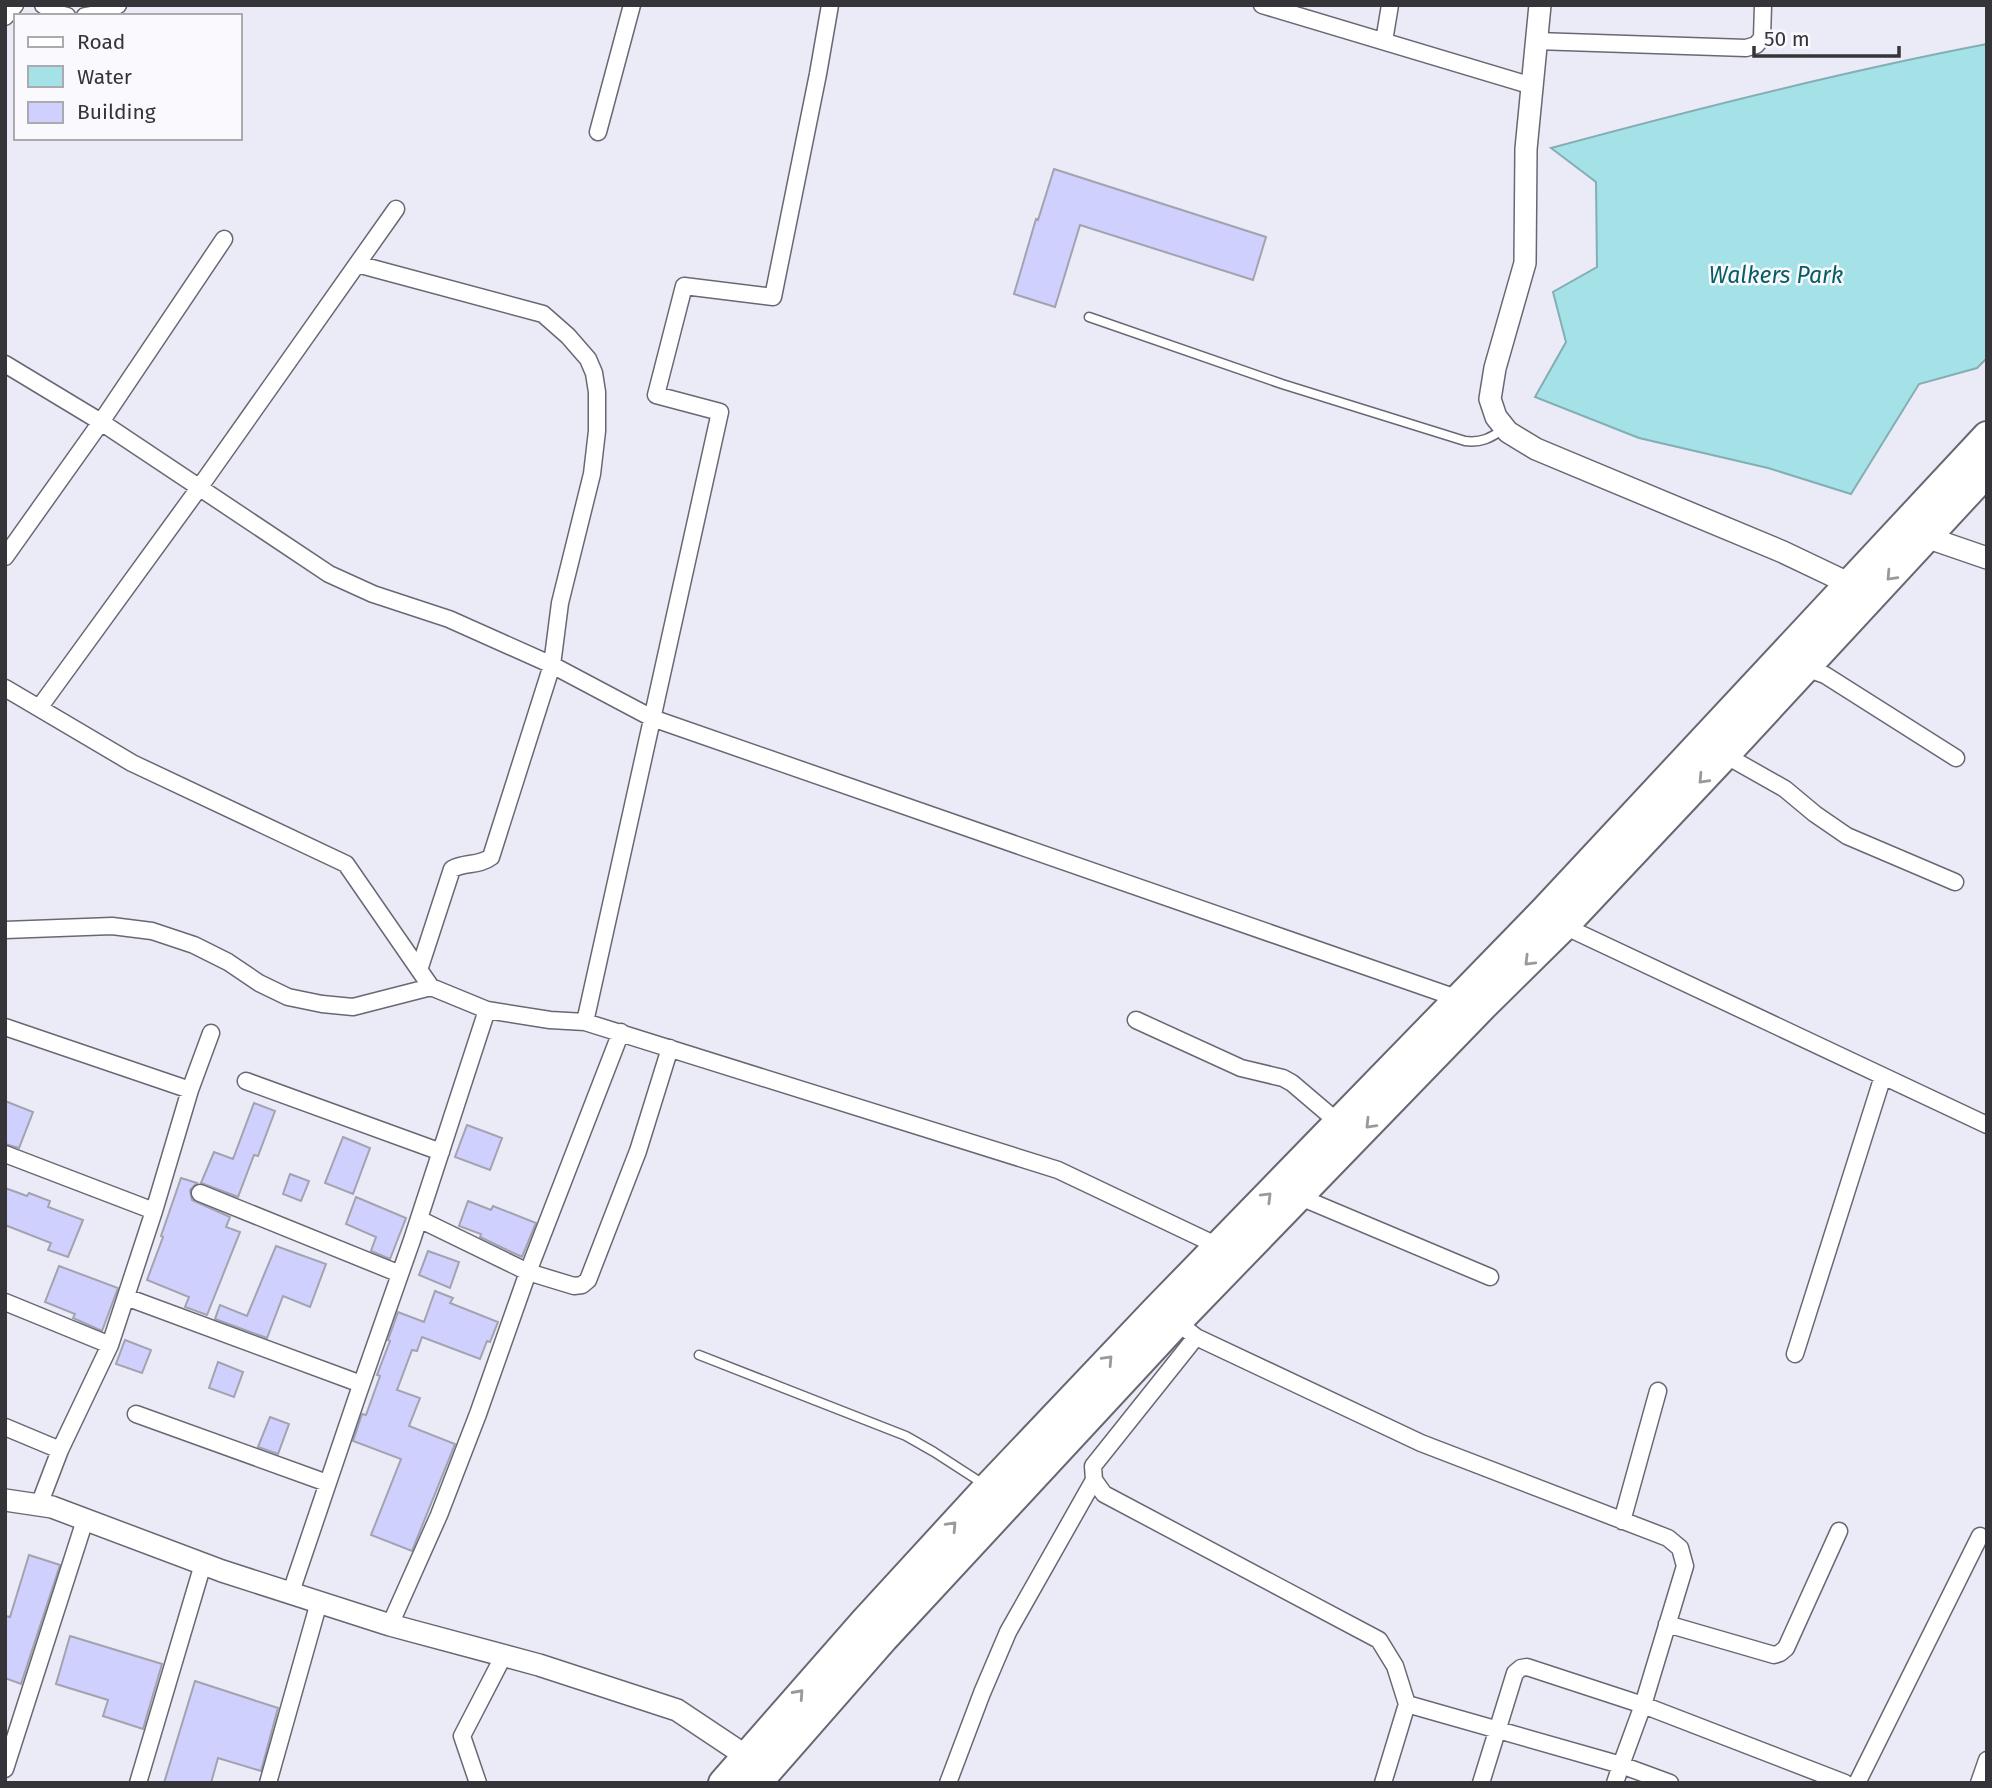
<svg xmlns="http://www.w3.org/2000/svg" width="1992" height="1788" viewBox="0 0 1992 1788" font-family="'Fira Sans',sans-serif">
<rect width="100%" height="100%" fill="#ebebf8"/>
<path fill="#a5e2e7" stroke="#83aeb3" stroke-width="2" d="M 1987,44 L 1987,358 L 1977,368 L 1919,384 L 1851,494 L 1768,468 L 1639,438 L 1535,397 L 1566,342 L 1553,292 L 1597,267 L 1596,182 L 1551,148 C 1695,109 1840,72 1987,44 Z"/>
<path fill="#cfd0fd" stroke="#a3a3af" stroke-width="2" d="M 1054,169 L 1266,237 L 1253,280 L 1080,225 L 1055,307 L 1014,294 L 1036,219 L 1038,220 Z
M 5,1101 L 33,1112 L 19,1148 L 5,1144 Z
M 254,1103 L 275,1111 L 258,1156 L 254,1155 L 238,1197 L 201,1183 L 214,1152 L 233,1159 Z
M 467,1125 L 502,1138 L 490,1170 L 455,1157 Z
M 343,1137 L 370,1148 L 353,1194 L 325,1183 Z
M 290,1174 L 309,1181 L 301,1201 L 283,1194 Z
M 181,1178 L 197,1183 L 190,1190 L 192,1200 L 230,1217 L 226,1227 L 240,1232 L 207,1315 L 185,1307 L 189,1297 L 147,1280 L 163,1237 L 161,1236 Z
M 5,1188 L 27,1196 L 29,1193 L 50,1201 L 48,1207 L 83,1220 L 68,1257 L 48,1250 L 51,1243 L 5,1225 Z
M 356,1197 L 406,1218 L 390,1259 L 371,1251 L 376,1237 L 346,1224 Z
M 468,1201 L 491,1210 L 493,1206 L 536,1223 L 522,1257 L 480,1237 L 481,1234 L 459,1226 Z
M 276,1246 L 326,1264 L 310,1307 L 283,1296 L 267,1338 L 215,1319 L 220,1305 L 247,1316 Z
M 428,1251 L 459,1262 L 450,1288 L 419,1275 Z
M 59,1266 L 118,1288 L 102,1331 L 73,1318 L 75,1314 L 45,1302 Z
M 435,1291 L 453,1298 L 450,1303 L 498,1322 L 490,1342 L 487,1341 L 480,1359 L 422,1337 L 417,1351 L 412,1350 L 397,1390 L 420,1398 L 409,1426 L 455,1444 L 412,1551 L 371,1535 L 401,1459 L 353,1441 L 362,1414 L 366,1415 L 380,1376 L 377,1375 L 390,1341 L 388,1340 L 398,1312 L 424,1322 Z
M 125,1340 L 151,1350 L 142,1373 L 116,1364 Z
M 218,1362 L 243,1372 L 234,1397 L 209,1388 Z
M 270,1417 L 289,1424 L 278,1454 L 258,1447 Z
M 29,1555 L 60,1565 L 21,1684 L 5,1678 L 5,1616 L 10,1617 Z
M 70,1636 L 162,1664 L 143,1729 L 103,1716 L 108,1700 L 56,1684 Z
M 195,1681 L 278,1708 L 261,1771 L 218,1758 L 211,1783 L 164,1783 Z"/>
<g fill="none" stroke-linecap="round" stroke-linejoin="round">
<g stroke="#686873" stroke-width="11">
<path id="lane" d="M 1089,317 L 1282,384 L 1465,441 C 1482,443 1490,438 1504,429
M 699,1355 L 906,1436 L 934,1452 L 985,1485"/>
</g>
<g stroke="#686873" stroke-width="19">
<path id="street" d="M 43,5 L 56,13 L 67,16
M 1262,5 L 1532,86
M 85,16 L 96,14 L 118,5
M 5,17 L 15,5
M 1384,41 L 1390,5
M 1536,41 L 1746,48 L 1756,45 L 1762,38 L 1763,5
M 598,132 L 632,5
M 357,264 L 543,314 L 568,336 L 588,359 L 594,373 L 597,392 L 597,431 L 592,474 L 560,603 L 552,665 L 491,857 C 479,866 465,862 452,869 L 419,970
M 5,364 L 101,422 L 329,574 L 373,594 L 449,619 L 552,665 L 652,718 L 1465,1001
M 5,557 L 101,422 L 224,239
M 1806,668 L 1825,675 L 1956,758
M 5,688 L 132,763 L 346,864 L 431,987 L 487,1010
M 39,708 L 199,488 L 396,209
M 1725,755 L 1785,789 L 1815,814 L 1847,836 L 1955,882
M 1564,926 L 1987,1125
M 5,930 L 112,926 L 152,931 L 194,945 L 228,962 L 259,983 L 288,997 L 322,1004 L 353,1007 L 431,987
M 1136,1020 L 1241,1068 L 1283,1078 L 1292,1083 L 1339,1123
M 585,1022 L 720,412 L 656,395 L 684,286 L 773,297 L 818,74 L 830,5
M 5,1027 L 190,1090
M 246,1081 L 441,1152
M 5,1154 L 154,1211
M 200,1193 L 400,1274
M 1300,1197 L 1490,1277
M 419,1219 L 528,1272 L 574,1286 L 582,1285 L 588,1280 L 638,1151 L 670,1048
M 126,1297 L 361,1384
M 5,1302 L 110,1345
M 1171,1317 L 1196,1337 L 1421,1443 L 1668,1538 L 1680,1548 L 1685,1566 L 1643,1705 L 1621,1765 L 1670,1783
M 1196,1337 L 1093,1466 L 1094,1480 L 1104,1494 L 1379,1640 L 1395,1666 L 1407,1704 L 1621,1765 L 1615,1783
M 1795,1354 L 1883,1076
M 136,1414 L 327,1483
M 5,1427 L 60,1450
M 39,1505 L 60,1450 L 110,1345 L 154,1211 L 190,1090 L 211,1033
M 1622,1521 L 1658,1391
M 291,1592 L 357,1397 L 412,1240 L 487,1010 L 550,1020 L 585,1022 L 1058,1170 L 1218,1246
M 1667,1624 L 1774,1655 L 1780,1653 L 1786,1648 L 1839,1531
M 390,1625 L 439,1515 L 478,1414 L 528,1272 L 621,1032
M 5,1769 L 85,1520
M 138,1783 L 203,1564
M 268,1783 L 319,1602
M 478,1783 L 462,1736 L 504,1655
M 948,1783 L 982,1693 L 1008,1632 L 1094,1480
M 1383,1783 L 1407,1704
M 1481,1783 L 1515,1673 L 1521,1668 L 1527,1667 L 1643,1705 L 1845,1783
M 1857,1783 L 1980,1536
M 1979,1783 L 1987,1760"/>
</g>
<g stroke="#686873" stroke-width="24">
<path id="secondary" d="M 1540,5 L 1526,149 L 1525,263 L 1495,368 L 1490,399 L 1496,417 L 1508,432 L 1536,449 L 1783,552 L 1848,583
M 1916,531 L 1926,537 L 1987,558
M 5,1500 L 52,1507 L 222,1571 L 390,1625 L 539,1665 L 677,1710 L 746,1756"/>
</g>
<g stroke="#686873" stroke-width="32">
<path id="highway" d="M 723,1783 L 865,1621 L 988,1487 L 1157,1309 L 1544,911 L 1987,436
M 757,1783 L 884,1638 L 1178,1321 L 1482,1007 L 1564,926 L 1725,755 L 1987,472"/>
</g>
<use href="#lane" stroke="#fff" stroke-width="8"/>
<use href="#street" stroke="#fff" stroke-width="16"/>
<use href="#secondary" stroke="#fff" stroke-width="21"/>
<use href="#highway" stroke="#fff" stroke-width="28"/>
</g>
<defs><path id="oneway-chevron" d="M-2-3.5L2.5 0L-2 3.5" fill="none" stroke-width="1.6" stroke-linecap="round" stroke-linejoin="round" transform="scale(1.75)"/></defs>
<g stroke="#9a9a9c">
<use href="#oneway-chevron" transform="translate(1891 576) rotate(133)"/>
<use href="#oneway-chevron" transform="translate(1703 779) rotate(133)"/>
<use href="#oneway-chevron" transform="translate(1529 961) rotate(135)"/>
<use href="#oneway-chevron" transform="translate(1370 1124) rotate(134)"/>
<use href="#oneway-chevron" transform="translate(1267 1197) rotate(-45)"/>
<use href="#oneway-chevron" transform="translate(1108 1360) rotate(-47)"/>
<use href="#oneway-chevron" transform="translate(952 1526) rotate(-47)"/>
<use href="#oneway-chevron" transform="translate(799 1694) rotate(-48)"/>
</g>
<g text-anchor="middle" dominant-baseline="central" stroke-width="5" stroke-linejoin="round" paint-order="stroke">
<g font-size="23" font-style="italic" fill="#055f65" stroke="#f9f9fe">
<text x="1776" y="275">Walkers Park</text>
</g>
</g>
<rect width="1992" height="1788" fill="none" stroke="#343439" stroke-width="14"/>
<rect x="14" y="14" width="228" height="126" fill="#f9f9fe" stroke="#aaaaaf" stroke-width="2"/>
<rect x="28" y="37" width="35" height="10" fill="#ffffff" stroke="#aaaaaf" stroke-width="2"/>
<text x="77" y="49" font-size="21" fill="#343439">Road</text>
<rect x="28" y="66" width="35" height="21" fill="#a5e2e7" stroke="#aaaaaf" stroke-width="2"/>
<text x="77" y="84" font-size="21" fill="#343439">Water</text>
<rect x="28" y="102" width="35" height="21" fill="#cfd0fd" stroke="#aaaaaf" stroke-width="2"/>
<text x="77" y="119" font-size="21" fill="#343439">Building</text>
<path d="M1754 46v10h145v-10" fill="none" stroke="#343439" stroke-width="3.5"/>
<text x="1764" y="46" font-size="21" fill="#343439" stroke="#f9f9fe" stroke-width="5" paint-order="stroke">50 m</text>
</svg>
